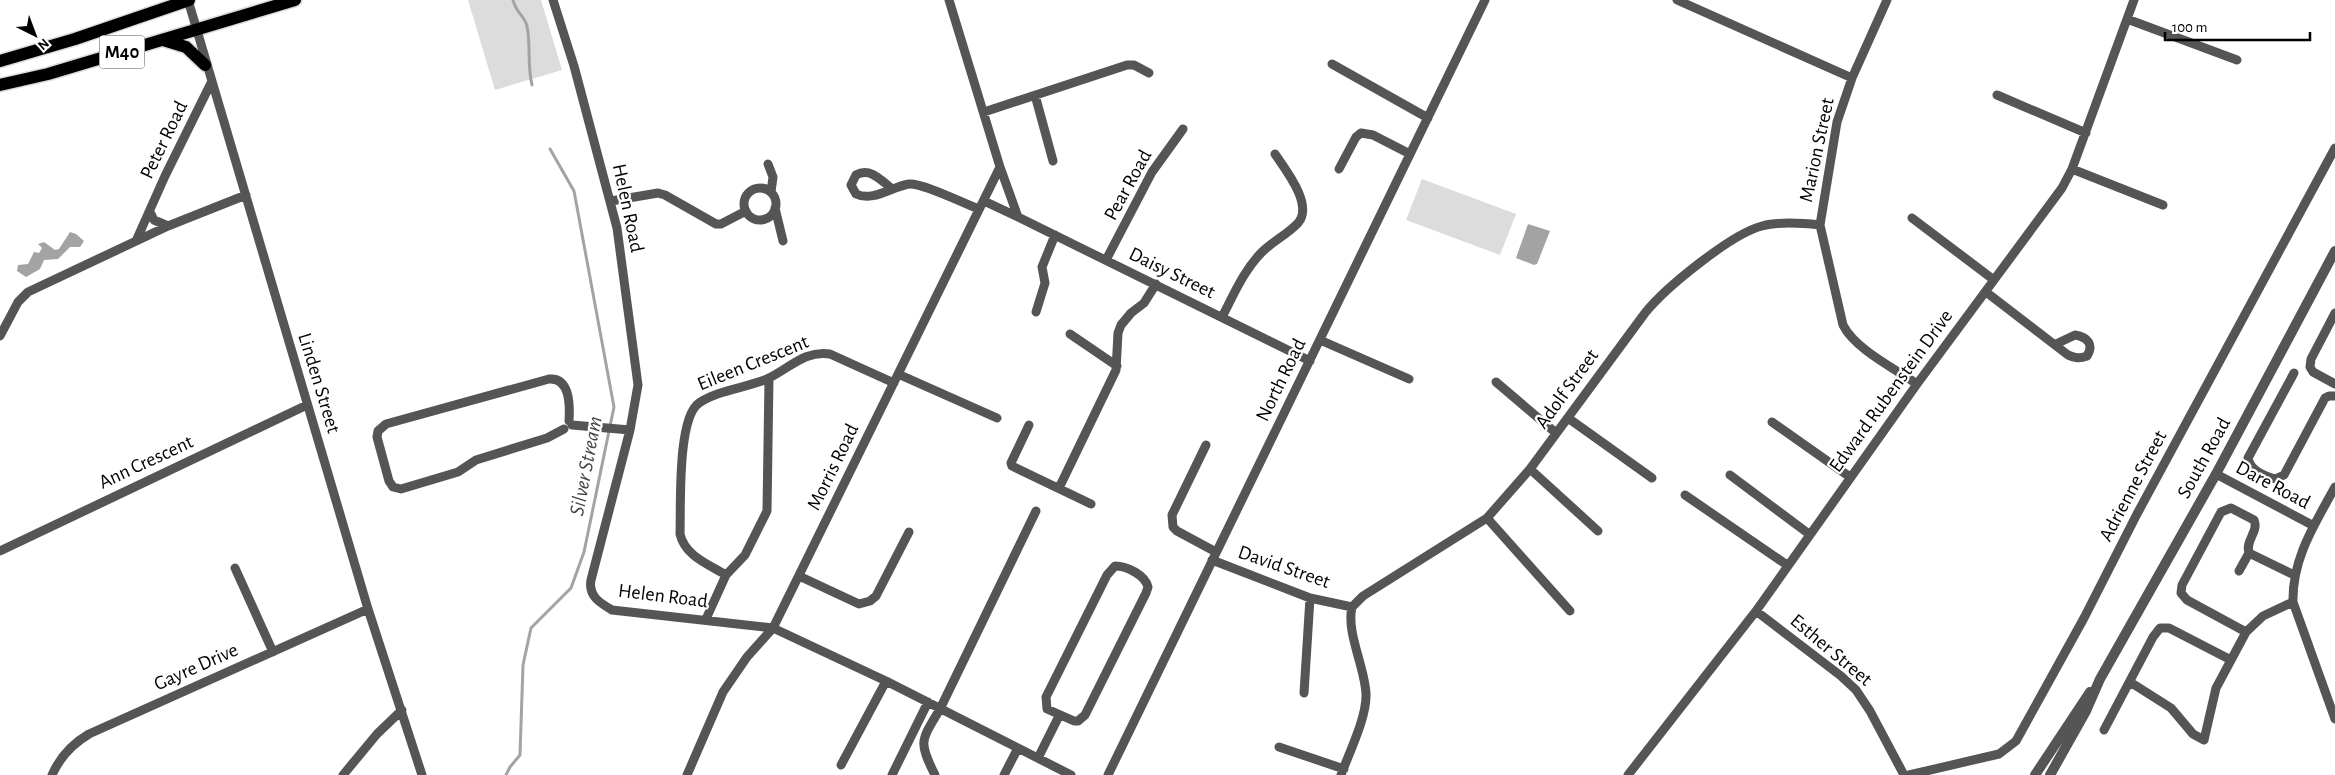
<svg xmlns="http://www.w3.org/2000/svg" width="2335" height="775" viewBox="0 0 2335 775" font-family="'Alegreya Sans',sans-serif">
<rect width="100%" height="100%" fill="#fff"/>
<path fill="#dcdcdc" d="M 468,0 L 541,0 L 562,70 L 495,90 Z
M 1422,179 L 1516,214 L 1500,255 L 1406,220 Z"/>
<path fill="#a3a3a3" d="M 1528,224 L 1550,231 L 1537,264 L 1534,265 L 1516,258 Z
M 70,232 L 76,234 L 84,241 L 80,247 L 70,247 L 58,259 L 44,260 L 40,269 L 26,277 L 17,271 L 18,265 L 28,264 L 34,252 L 39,253 L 42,248 L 38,244 L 44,242 L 55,250 L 59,249 Z"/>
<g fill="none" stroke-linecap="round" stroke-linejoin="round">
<path stroke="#a3a3a3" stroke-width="3" d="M 513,0 C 516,13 524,15 527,26 C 531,46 527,65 532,85
M 506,775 L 510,767 L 520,755 L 523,665 L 531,628 L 571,588 L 584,552 L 614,407 L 574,191 L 550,149"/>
<g stroke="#dbdbdb" stroke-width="15">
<path id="primary" d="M 163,40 L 186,47 L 205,65
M 0,61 L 75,39 L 189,0
M 0,85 L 48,74 L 295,0"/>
</g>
<path stroke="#555" stroke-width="9" d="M 188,0 L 368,609 L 422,775
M 553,0 L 574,66 L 617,228 L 638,385 L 630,430 L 591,580 C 588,596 600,603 612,610 L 773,628 L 886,681 L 1071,775
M 949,0 L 1000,167 L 1018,217 L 1310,361
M 1677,0 L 1852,78
M 1887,0 L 1852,78 L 1837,122 L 1820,225 L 1843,325 C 1855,349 1894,368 1917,384
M 2127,19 L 2237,60
M 1332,64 L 1428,118
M 1035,95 L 1053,161
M 1997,95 L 2086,133
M 984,112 L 1127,65 L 1134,65 L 1149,73
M 768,164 L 773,177 L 771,192
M 1339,169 L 1356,137 L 1361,133 L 1373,135 L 1410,154
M 2072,169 L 2163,205
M744 204a16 16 0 1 1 32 0a16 16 0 1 1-32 0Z
M 892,189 C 881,180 870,167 856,175 L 851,185 L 856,194 C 873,202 891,187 909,184 C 923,183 963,203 979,209
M 611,201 L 658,193 L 665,195 L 716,224 L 721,224 L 746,211
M 984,201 L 1018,217
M 775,208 L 783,241
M 150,212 L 154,220 L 168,226
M 1912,218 L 1994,280
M 136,241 L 165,176 L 211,83
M 1106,260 L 1152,172 L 1183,129
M 1986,292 L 2068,355 C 2075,358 2079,359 2087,356 C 2094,345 2088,337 2075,335 L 2056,344
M 1036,312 L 1045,283 L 1042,267 L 1055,235
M 2335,313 L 2311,359 L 2310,367 L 2313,372 L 2335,384
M 1222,317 C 1234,294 1244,270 1262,252 C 1273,241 1288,234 1298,223 C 1314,205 1285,169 1275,154
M 1070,334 L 1117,366
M 0,336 L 18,302 L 28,292 L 168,226 L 246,195
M 1320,340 L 1409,379
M 2294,373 L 2248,458 C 2250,470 2264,476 2275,479 L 2284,475 L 2325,398 L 2329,396 L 2335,396
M 898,374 L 997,418
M 1496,382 L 1556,433
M 1568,418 L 1652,478
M 1772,422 L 1850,477
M 572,425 L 630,430
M 1029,425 L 1011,463 L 1012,466 L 1091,504
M 564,429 L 547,438 L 476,460 L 458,472 L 401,489 L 393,487 L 389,481 L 377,437 L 378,431 L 386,424 L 549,379 C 570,377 570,405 569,421
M 1206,445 L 1172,515 L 1173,527 L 1177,531 L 1216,552
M 1530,469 L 1598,531
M 2216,474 L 2314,526
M 1730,475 L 1809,534
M 2335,487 C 2315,524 2292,558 2293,602 L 2335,719
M 1059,488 L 1116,370 L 1118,333 L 1121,325 L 1131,313 L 1144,303 L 1156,284
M 1685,495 L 1787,565
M 1487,518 L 1570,611
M 0,551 L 307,405
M 1212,560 L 1310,598 L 1352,607 C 1346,633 1365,667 1366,694 C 1367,717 1349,753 1341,775
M 1115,566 C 1127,566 1145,575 1148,587 L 1146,593 L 1085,715 L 1078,721 L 1074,721 L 1047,709 L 1046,697 L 1107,575 Z
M 235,568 L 273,652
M 2239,571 L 2249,553
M 726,575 C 708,564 685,556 680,534 C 681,507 677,418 699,403 C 718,390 746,388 767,379 C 789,369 804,350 830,354 L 894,383
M 799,576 L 859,604 L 870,601 L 876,596 L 909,532
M 1352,607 L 1363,596 L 1487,518 L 1530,469 L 1645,313 C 1665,288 1731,234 1762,226 C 1780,221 1802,223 1820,225
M 1756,611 L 1841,676 L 1856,690 L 1870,711 L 1904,775
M 706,619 L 726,575 L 745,555 L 767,511 L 769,378
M 2246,632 L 2187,600 L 2181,593 L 2182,585 L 2221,512 L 2231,508 L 2254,520 C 2259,532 2245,540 2249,553 L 2294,575
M 2130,682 L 2171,708 L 2193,734 L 2204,740 L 2216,688 L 2246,632 L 2263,616 L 2293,602
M 1304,693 L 1310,598
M 2104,730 L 2153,637 L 2160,628 L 2169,628 L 2231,660
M 1279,747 L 1344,769
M 1038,758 L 1059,716
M 841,765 L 886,681
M 52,775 C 60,757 72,744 89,734 L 368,609
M 343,775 L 377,734 L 402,710
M 687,775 L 723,692 L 747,657 L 773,628 L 1000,167
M 892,775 L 928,702
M 935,775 C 918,741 921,741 940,709 L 1036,511
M 1004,775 L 1018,748
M 1108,775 L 1485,0
M 1628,775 L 1756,611 L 1917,384 L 2062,188 L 2072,169 L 2134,0
M 1909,775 L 1999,754 L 2016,741 L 2084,618 L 2137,514 L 2335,148"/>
<path stroke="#555" stroke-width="10" d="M 2035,775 L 2090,692
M 2050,775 L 2086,711 L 2100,679 L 2216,474 L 2335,251"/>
<use href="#primary" stroke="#000" stroke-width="12"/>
</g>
<g text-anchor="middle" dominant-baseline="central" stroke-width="4.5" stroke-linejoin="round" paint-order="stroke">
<rect fill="#fff" stroke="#4c4c4c" stroke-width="1" x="99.5" y="35.5" width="45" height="33" rx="4"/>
<g font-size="19" font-weight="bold" fill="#000">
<text x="122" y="52">M40</text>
</g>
<g font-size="20" fill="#000" stroke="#fff">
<text transform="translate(164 140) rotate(-64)">Peter Road</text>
<text transform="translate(1817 150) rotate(-78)">Marion Street</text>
<text transform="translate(1128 185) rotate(-61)">Pear Road</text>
<text transform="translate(628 208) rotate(78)">Helen Road</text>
<text transform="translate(1172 273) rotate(26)">Daisy Street</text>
<text transform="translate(753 363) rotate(-22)">Eileen Crescent</text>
<text transform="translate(1281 380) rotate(-64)">North Road</text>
<text transform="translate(319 383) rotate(73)">Linden Street</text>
<text transform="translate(1567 389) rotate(-54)">Adolf Street</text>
<text transform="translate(1891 391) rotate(-54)">Edward Rubenstein Drive</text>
<text transform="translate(2204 458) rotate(-61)">South Road</text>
<text transform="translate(146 462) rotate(-25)">Ann Crescent</text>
<text transform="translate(833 467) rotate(-64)">Morris Road</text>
<text transform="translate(2273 485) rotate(28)">Dare Road</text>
<text transform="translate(2133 486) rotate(-62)">Adrienne Street</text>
<text transform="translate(1284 567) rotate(19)">David Street</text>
<text transform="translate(663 596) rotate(7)">Helen Road</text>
<text transform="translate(1831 650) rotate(40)">Esther Street</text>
<text transform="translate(196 667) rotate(-24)">Gayre Drive</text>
</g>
<g font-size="21" font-style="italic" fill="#444" stroke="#fff">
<text transform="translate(586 466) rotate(-79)">Silver Stream</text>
</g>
</g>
<g transform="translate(35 35) rotate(138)" stroke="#ffffff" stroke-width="4" paint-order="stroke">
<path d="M0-4L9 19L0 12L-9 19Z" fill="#000000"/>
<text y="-8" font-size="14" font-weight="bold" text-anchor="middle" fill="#000000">N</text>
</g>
<path d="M2165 32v8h145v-8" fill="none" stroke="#000000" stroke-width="2.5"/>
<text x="2172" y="32" font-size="15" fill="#000000" stroke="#ffffff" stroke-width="4" paint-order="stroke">100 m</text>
</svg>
